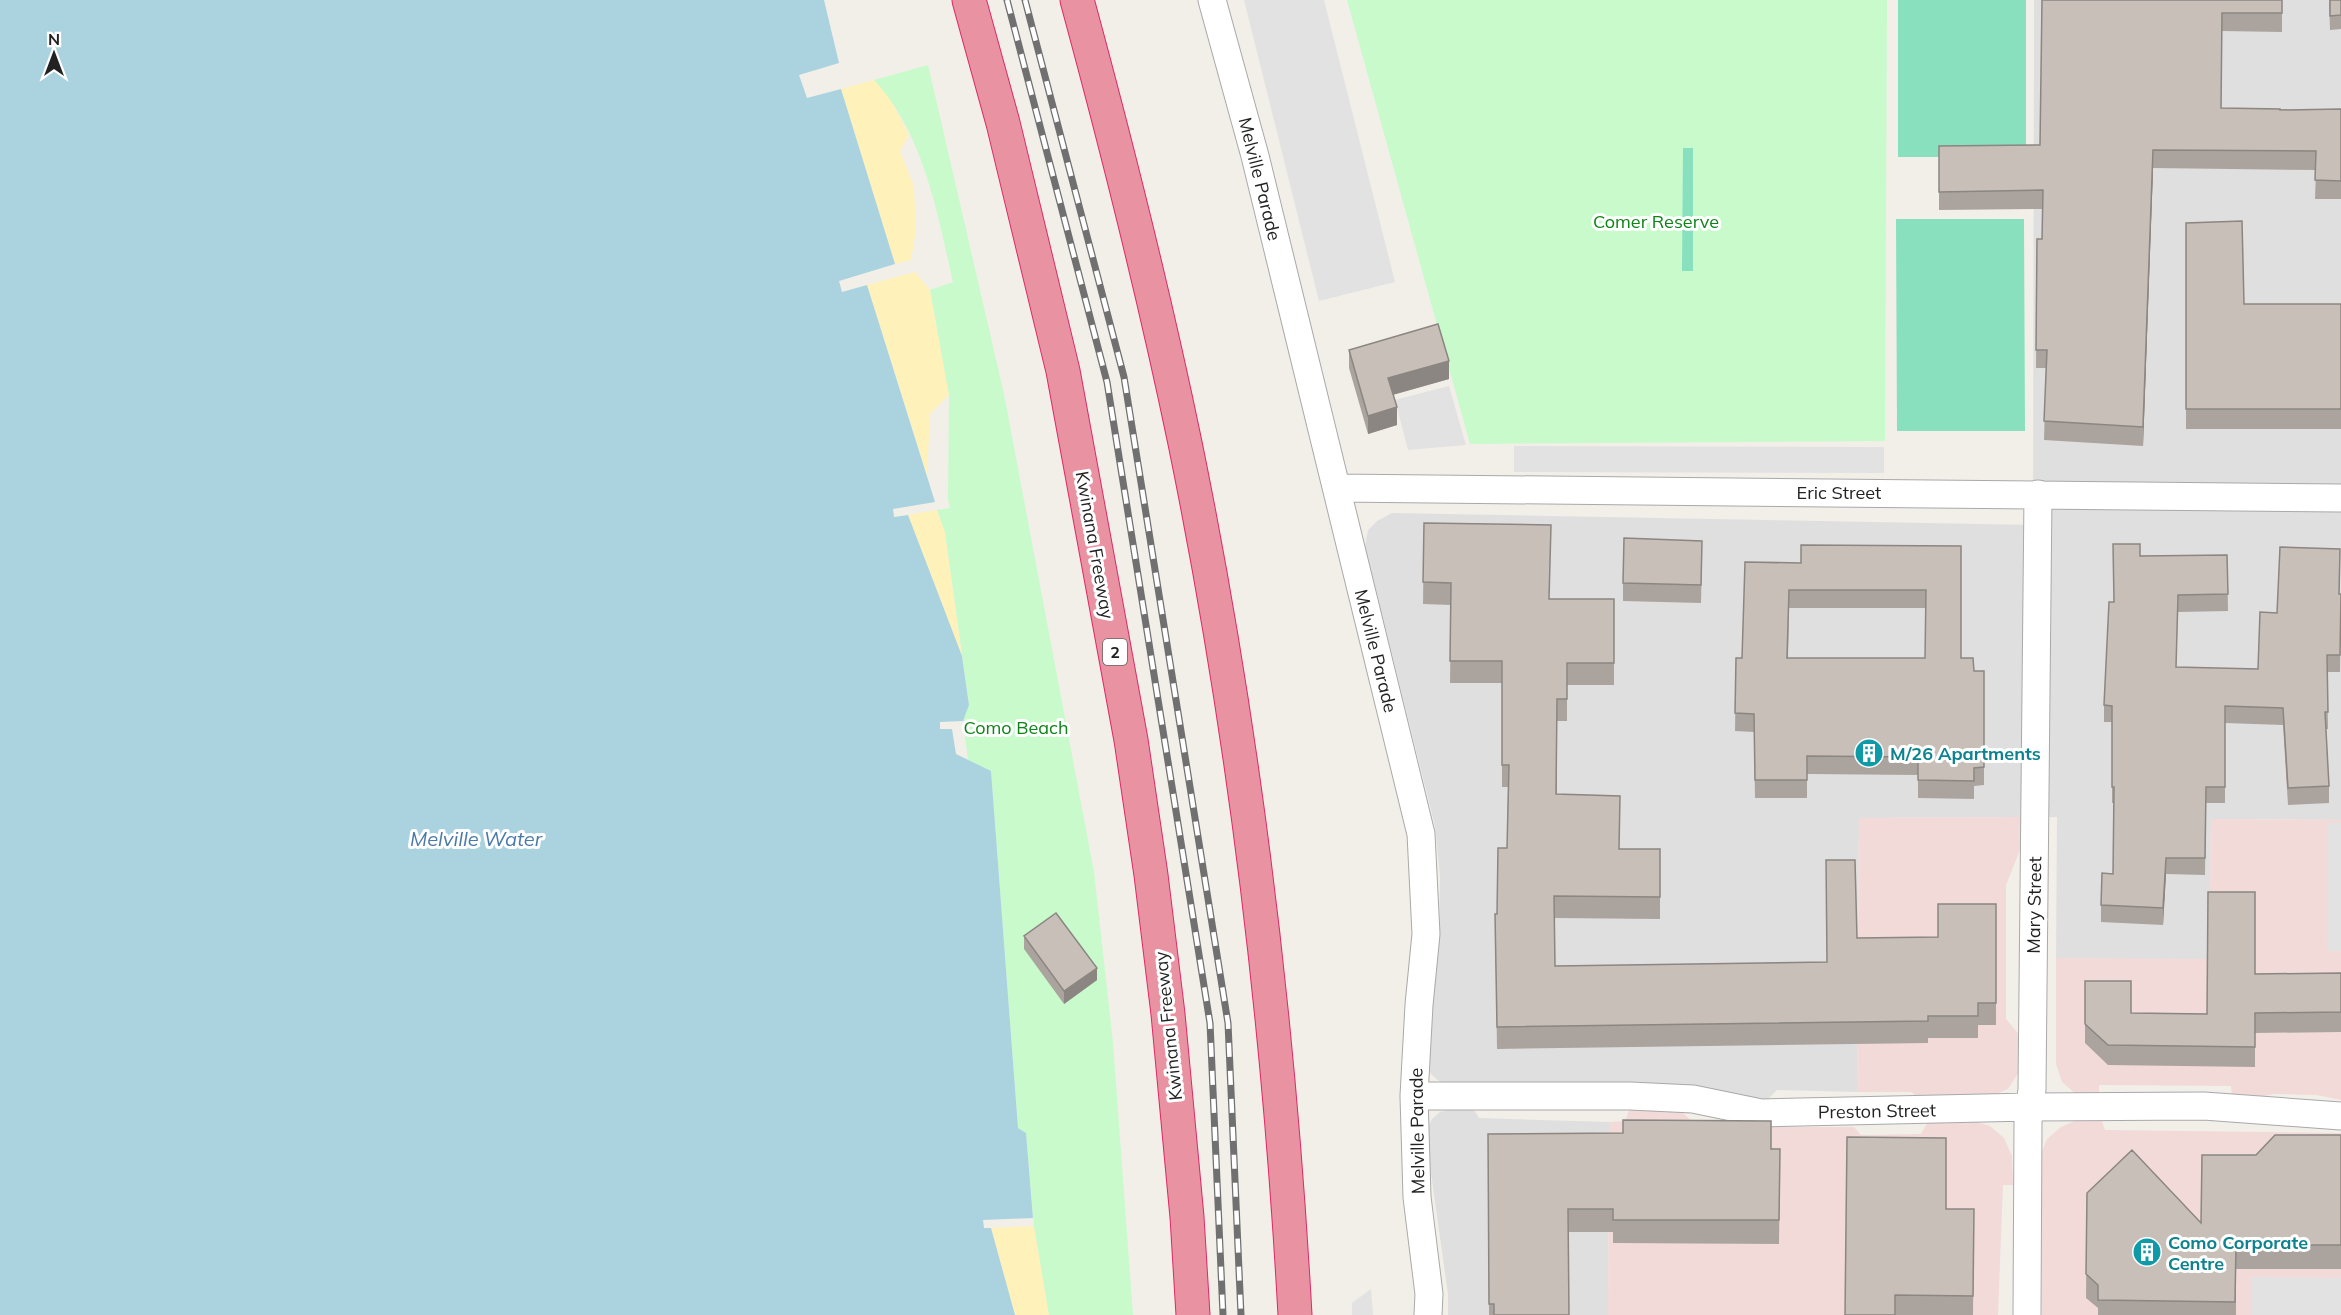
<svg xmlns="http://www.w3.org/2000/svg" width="2341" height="1315" viewBox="0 0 2341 1315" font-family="Mulish,sans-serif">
<rect width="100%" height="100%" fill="#f2efe9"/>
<path fill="#e0dfdf" d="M 2034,0 L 2341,0 L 2341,820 L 2211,819 L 2209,960 L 2056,958 L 2057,817 L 1859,818 L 1857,1092 L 1777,1090 L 1766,1101 L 1447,1084 L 1439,1081 L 1431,1074 L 1428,1066 L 1432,980 L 1439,944 L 1440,876 L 1435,826 L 1365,546 L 1368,530 L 1377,521 L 1392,513 L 2033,525 Z
M 1448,1110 L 1474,1110 L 1479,1118 L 1609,1122 L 1608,1315 L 1448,1315 L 1448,1294 L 1427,1145 L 1427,1129 L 1432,1119 L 1440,1112 Z"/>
<path fill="#f2dad9" d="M 2022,817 L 2022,845 L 2006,885 L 2006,1019 L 2022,1038 L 2019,1072 L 2008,1089 L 1991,1096 L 1920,1099 L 1911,1092 L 1857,1092 L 1859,818 Z
M 2211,819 L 2341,820 L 2341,1100 L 2316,1095 L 2275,1094 L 2246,1099 L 2232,1098 L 2231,1086 L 2099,1085 L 2099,1096 L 2077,1095 L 2062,1082 L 2056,1064 L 2056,958 L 2209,959 Z
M 1629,1110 L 1681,1111 L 1698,1127 L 1854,1127 L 1861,1135 L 1921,1134 L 1927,1123 L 1974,1121 L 1990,1126 L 2004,1138 L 2012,1156 L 2013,1185 L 2003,1185 L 1998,1315 L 1608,1315 L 1609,1122 L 1625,1121 Z
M 2077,1120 L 2102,1121 L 2105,1130 L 2341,1133 L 2341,1315 L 2042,1315 L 2041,1154 L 2047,1139 L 2061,1127 Z"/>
<path fill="#fff1ba" d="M 874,80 L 889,96 L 909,135 L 900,151 L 914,187 L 916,231 L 911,260 L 895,264 L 841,89 Z
M 915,272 L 930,290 L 949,395 L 930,414 L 927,475 L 867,285 Z
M 937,510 L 945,532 L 962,656 L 908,515 Z
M 1034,1226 L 1049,1315 L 1015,1315 L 991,1228 Z"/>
<path fill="#c8facc" d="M 1347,0 L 1887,0 L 1885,441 L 1470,444 Z
M 928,65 L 1004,394 L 1094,872 L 1113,1043 L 1133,1315 L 1049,1315 L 1034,1226 L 1026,1133 L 1018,1128 L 991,771 L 968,760 L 963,721 L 969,704 L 945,532 L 937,510 L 950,508 L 948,499 L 949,395 L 930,290 L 953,282 C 937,212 924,134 874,80 Z"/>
<path fill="#88e0be" d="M 1898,0 L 2026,0 L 2026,157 L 1898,157 Z
M 1683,148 L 1693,148 L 1693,271 L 1682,271 Z
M 1896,219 L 2024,219 L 2025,431 L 1897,431 Z"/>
<path fill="#e2e2e2" d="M 1244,0 L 1324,0 L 1395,282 L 1319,301 Z
M 1449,386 L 1466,445 L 1408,450 L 1395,400 Z
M 1514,446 L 1884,447 L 1884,473 L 1514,472 Z
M 2328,823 L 2341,823 L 2341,951 L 2327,951 Z
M 2251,1277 L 2341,1278 L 2341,1315 L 2251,1315 Z
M 1371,1289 L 1373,1315 L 1352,1315 L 1352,1303 Z"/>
<path fill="#aad3df" d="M 0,0 L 824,0 L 839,63 L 799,75 L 807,98 L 841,89 L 895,264 L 839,281 L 842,292 L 867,285 L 935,502 L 893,509 L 894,517 L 908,515 L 962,656 L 969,705 L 963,721 L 940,722 L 940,729 L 952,729 L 956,754 L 991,771 L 1018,1128 L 1026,1133 L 1033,1218 L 983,1220 L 984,1228 L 991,1228 L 1015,1315 L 0,1315 Z"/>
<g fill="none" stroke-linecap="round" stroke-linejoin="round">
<g stroke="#a9a9a9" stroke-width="29">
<path id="minor" d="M 1212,0 L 1255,156 L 1421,834 L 1426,934 L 1419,1005 L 1414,1096 L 1417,1197 L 1429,1294 L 1428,1315
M 1337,488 L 2341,498
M 1414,1096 L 1630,1096 L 1693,1099 L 1761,1113 L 2029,1107 L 2204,1106 L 2341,1116
M 2027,1315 L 2028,1122 L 2032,1089 L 2038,494"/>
</g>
<g stroke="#dc2a67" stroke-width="35">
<path id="motorway" d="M 969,0 L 1003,123 L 1063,371 L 1131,740 L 1151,875 L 1168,1014 L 1187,1217 L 1193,1315
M 1077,0 C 1117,147 1154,294 1185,443 C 1244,731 1279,1023 1295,1315"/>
</g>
<use href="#minor" stroke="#fff" stroke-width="27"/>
<use href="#motorway" stroke="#e892a2" stroke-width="33"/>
<g stroke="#707070" stroke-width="7">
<path id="rail" d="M 1007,0 L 1107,382 L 1210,1023 L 1223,1315
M 1025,0 L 1124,377 L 1228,1023 L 1241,1315"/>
</g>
<use href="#rail" stroke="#fff" stroke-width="4.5" stroke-dasharray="14" stroke-linecap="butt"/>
</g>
<path fill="#aba49e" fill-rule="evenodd" d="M 2042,0 L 2282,0 L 2282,32 L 2222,31 L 2221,108 L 2280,110 L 2341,109 L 2341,199 L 2315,199 L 2316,170 L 2153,168 L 2143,446 L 2044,440 L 2046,368 L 2036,368 L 2037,239 L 2042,239 L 2043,209 L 1939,210 L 1939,146 L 2040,145 Z
M 2329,0 L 2341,0 L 2341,29 L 2330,30 Z
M 2186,223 L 2244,304 L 2341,304 L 2341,429 L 2186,429 Z
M 1349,350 L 1449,379 L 1393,395 L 1397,425 L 1368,434 L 1349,368 Z
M 1424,523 L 1550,599 L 1614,599 L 1614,685 L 1567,685 L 1567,721 L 1557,721 L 1557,794 L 1620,849 L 1660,849 L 1660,919 L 1554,918 L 1555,966 L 1827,962 L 1857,938 L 1938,937 L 1996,904 L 1996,1025 L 1978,1025 L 1978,1038 L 1928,1038 L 1928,1043 L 1497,1049 L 1495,914 L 1497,914 L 1507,848 L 1508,787 L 1502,787 L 1502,683 L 1450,683 L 1451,605 L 1423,604 Z
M 1961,546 L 1961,658 L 1974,671 L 1984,671 L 1984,785 L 1974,786 L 1974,799 L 1918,798 L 1918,775 L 1807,774 L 1807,798 L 1755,798 L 1754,732 L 1735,731 L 1736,658 L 1742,658 L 1801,563 ZM 1789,608 L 1926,608 L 1925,658 L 1788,658 Z
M 2227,555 L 2228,611 L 2178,612 L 2176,667 L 2258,669 L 2277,613 L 2340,566 L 2339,594 L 2341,594 L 2340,672 L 2327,672 L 2328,729 L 2326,729 L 2329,786 L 2329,803 L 2288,805 L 2283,725 L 2225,723 L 2225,803 L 2206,803 L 2205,875 L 2166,874 L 2163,925 L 2101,922 L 2101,905 L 2113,874 L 2114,803 L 2112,803 L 2112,722 L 2104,722 L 2104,705 L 2114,602 L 2140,556 Z
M 1702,559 L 1701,603 L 1623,601 L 1623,583 Z
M 1024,936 L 1097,980 L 1064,1004 L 1024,949 Z
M 2341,973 L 2341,1032 L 2255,1033 L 2255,1067 L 2108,1065 L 2085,1043 L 2085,981 L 2131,1013 L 2207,1014 L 2255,974 Z
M 1488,1134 L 1780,1149 L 1779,1244 L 1613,1243 L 1613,1232 L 1568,1232 L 1569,1315 L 1489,1315 Z
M 2341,1135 L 2341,1269 L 2236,1269 L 2236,1315 L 2098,1315 L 2098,1308 L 2086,1298 L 2087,1193 L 2201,1223 L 2256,1155 Z
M 1946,1209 L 1974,1209 L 1973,1315 L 1845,1315 Z"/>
<path fill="#8b8681" d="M 2153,150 L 2153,168 L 2143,446 L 2143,427 Z
M 1449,361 L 1449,379 L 1388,396 L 1388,378 Z
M 1397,407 L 1397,425 L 1368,434 L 1368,416 Z
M 2166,858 L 2166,874 L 2163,925 L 2163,908 Z
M 1097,968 L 1097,980 L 1064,1004 L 1064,991 Z"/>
<path fill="#c7bfb8" stroke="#8b8681" stroke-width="1.5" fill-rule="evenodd" d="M 2042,0 L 2282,0 L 2282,13 L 2222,13 L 2221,108 L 2280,109 L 2280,110 L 2341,109 L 2341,181 L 2315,180 L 2316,151 L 2153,150 L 2143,427 L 2044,421 L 2047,350 L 2036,350 L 2037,239 L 2042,239 L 2043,190 L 1939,192 L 1939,146 L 2040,145 Z
M 2330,0 L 2341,0 L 2341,15 L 2330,16 Z
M 2242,221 L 2244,304 L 2341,304 L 2341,409 L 2186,409 L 2186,223 Z
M 1438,324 L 1449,361 L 1388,378 L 1397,407 L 1368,416 L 1349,350 Z
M 1424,523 L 1551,525 L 1549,599 L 1614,599 L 1614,663 L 1567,663 L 1567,699 L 1557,699 L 1556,794 L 1620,796 L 1619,849 L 1660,849 L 1660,897 L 1554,896 L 1555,966 L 1827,962 L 1826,860 L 1855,860 L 1857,938 L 1938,937 L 1938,904 L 1996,904 L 1996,1003 L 1978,1003 L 1978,1016 L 1928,1016 L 1928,1021 L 1497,1027 L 1495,914 L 1497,914 L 1498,848 L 1507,848 L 1509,765 L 1502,765 L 1502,661 L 1450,661 L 1451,583 L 1423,582 Z
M 1624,538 L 1702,541 L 1701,585 L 1623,583 Z
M 2113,544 L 2140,544 L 2140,556 L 2227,555 L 2228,594 L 2178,595 L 2176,667 L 2258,669 L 2260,612 L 2277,613 L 2280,547 L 2340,549 L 2339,594 L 2341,594 L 2340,655 L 2327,655 L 2328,712 L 2325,712 L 2329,786 L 2288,788 L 2283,708 L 2225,706 L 2225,787 L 2206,787 L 2205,858 L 2166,858 L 2163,908 L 2101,905 L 2102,873 L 2113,874 L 2114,787 L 2112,787 L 2112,706 L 2104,705 L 2109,602 L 2114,602 Z
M 1801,545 L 1961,546 L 1961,658 L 1973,658 L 1974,671 L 1984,671 L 1984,767 L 1974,768 L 1974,781 L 1918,780 L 1918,757 L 1807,756 L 1807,780 L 1755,780 L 1754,714 L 1735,713 L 1736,658 L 1742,658 L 1745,562 L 1801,563 ZM 1789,590 L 1926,590 L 1925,658 L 1787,658 Z
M 2208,892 L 2255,892 L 2255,974 L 2341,973 L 2341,1012 L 2255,1013 L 2255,1047 L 2108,1045 L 2085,1024 L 2085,981 L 2131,981 L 2131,1013 L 2207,1014 Z
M 1056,913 L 1097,968 L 1064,991 L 1024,936 Z
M 1623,1120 L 1771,1121 L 1771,1149 L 1780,1149 L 1779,1220 L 1613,1220 L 1613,1209 L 1568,1209 L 1569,1315 L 1494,1315 L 1494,1304 L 1489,1304 L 1488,1134 L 1623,1133 Z
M 2275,1135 L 2341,1135 L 2341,1245 L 2236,1245 L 2235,1302 L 2098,1300 L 2098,1285 L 2086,1274 L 2087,1193 L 2132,1150 L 2201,1223 L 2202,1155 L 2256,1155 Z
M 1847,1137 L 1946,1138 L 1946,1209 L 1974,1209 L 1973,1296 L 1895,1295 L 1895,1315 L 1845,1315 Z"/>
<defs>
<g id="building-disc" transform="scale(1.5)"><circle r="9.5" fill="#0f9aa8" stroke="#fff"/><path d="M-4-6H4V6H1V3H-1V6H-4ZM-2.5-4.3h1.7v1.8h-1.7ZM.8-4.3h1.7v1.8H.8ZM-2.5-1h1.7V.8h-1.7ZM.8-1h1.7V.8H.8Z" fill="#fff"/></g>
</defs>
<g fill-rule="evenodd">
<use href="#building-disc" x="1869" y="753"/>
<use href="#building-disc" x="2147" y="1252"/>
</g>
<g text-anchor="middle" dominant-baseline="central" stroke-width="6" stroke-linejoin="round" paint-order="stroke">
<rect fill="#fff" stroke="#646464" stroke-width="1.5" x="1103" y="639" width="24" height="26" rx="4.5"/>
<g font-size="16" font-weight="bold" fill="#222">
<text x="1115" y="652">2</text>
</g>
<g font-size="18" fill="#222" stroke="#fff">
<text transform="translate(1260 179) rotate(76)">Melville Parade</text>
<text x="1839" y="492">Eric Street</text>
<text transform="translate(1095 545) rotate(80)">Kwinana Freeway</text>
<text transform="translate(1376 651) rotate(76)">Melville Parade</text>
<text transform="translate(2034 905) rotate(-89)">Mary Street</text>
<text transform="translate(1168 1026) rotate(-96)">Kwinana Freeway</text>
<text transform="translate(1877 1111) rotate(-1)">Preston Street</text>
<text transform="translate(1417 1131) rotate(-91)">Melville Parade</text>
</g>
<g font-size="18" fill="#0c8416" stroke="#fff">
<text x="1656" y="221">Comer Reserve</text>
<text x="1016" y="727">Como Beach</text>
</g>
<g font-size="18" font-weight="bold" fill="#0d838f" stroke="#fff" text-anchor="start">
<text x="1890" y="753">M/26 Apartments</text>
<text x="2168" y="1242">Como Corporate<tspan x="2168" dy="21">Centre</tspan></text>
</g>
<g font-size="20" font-style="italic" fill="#4a7aab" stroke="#fff">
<text x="476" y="838">Melville Water</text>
</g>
</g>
<g transform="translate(54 54)" stroke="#ffffff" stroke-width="4.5" paint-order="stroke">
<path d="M0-4.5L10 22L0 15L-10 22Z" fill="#222222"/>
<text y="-9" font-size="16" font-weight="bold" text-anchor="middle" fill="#222222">N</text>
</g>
</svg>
